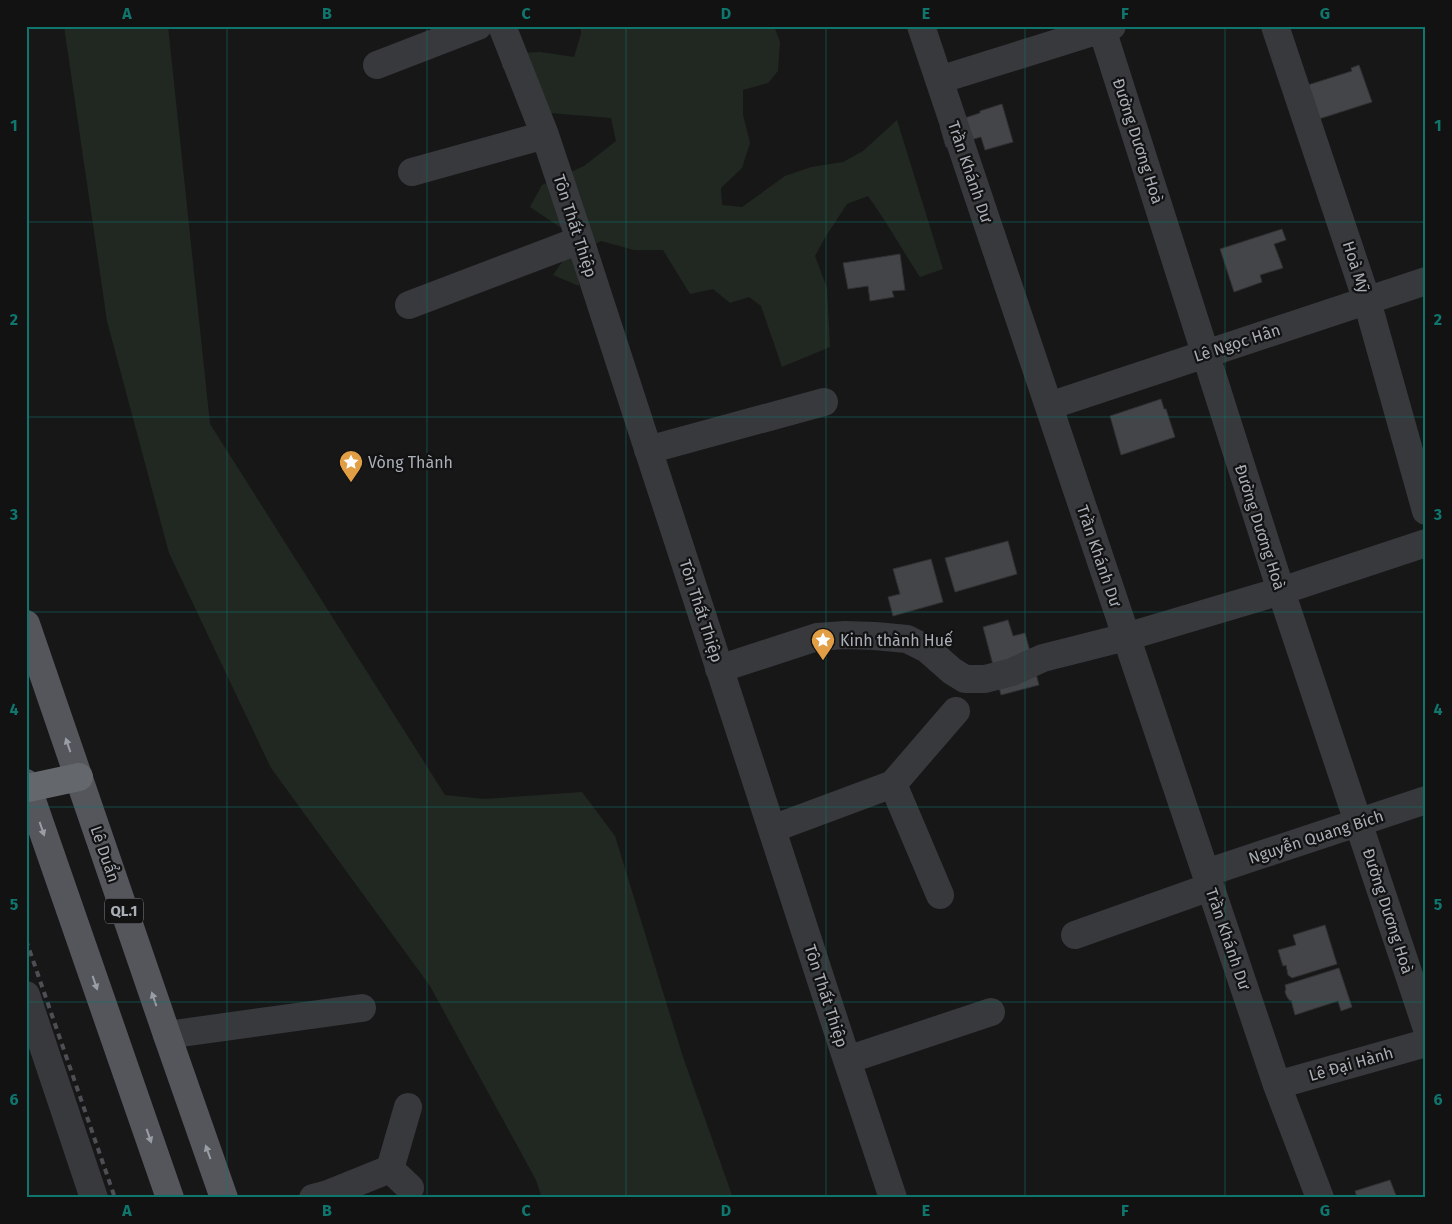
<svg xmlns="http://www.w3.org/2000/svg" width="1452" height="1224" viewBox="0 0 1452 1224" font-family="'Fira Sans',sans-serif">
<rect width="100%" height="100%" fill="#171718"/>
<path fill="#212821" d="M 64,26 L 168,26 L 210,424 L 445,795 L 484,799 L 582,792 L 615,836 L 683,1057 L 733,1198 L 542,1198 L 536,1180 L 430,986 L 271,768 L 169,553 L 107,321 Z
M 581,26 L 774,26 L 780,42 L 778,71 L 768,83 L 743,90 L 743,115 L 750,143 L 742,168 L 721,188 L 722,205 L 742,207 L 785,176 L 811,167 L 843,162 L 863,151 L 897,120 L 943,269 L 920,277 C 902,250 887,222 868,196 L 847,204 L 826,236 L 815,256 L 827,288 L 830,347 L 782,367 L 761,306 L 749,297 L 730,303 L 713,289 L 690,294 L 663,250 L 634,250 L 601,241 L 577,254 L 579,286 L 553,275 L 578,239 L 530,207 L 542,185 L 584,166 L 616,141 L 611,118 L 549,113 L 530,96 L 502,67 L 504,54 L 540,52 L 574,57 L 581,34 Z"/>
<path fill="#444548" stroke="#313134" d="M 1359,65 L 1372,102 L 1319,119 L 1308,85 L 1352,71 L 1351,68 Z
M 1002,104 L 1013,142 L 985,150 L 981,137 L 946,147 L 940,126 L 980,113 L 980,111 Z
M 1282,229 L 1286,240 L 1274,244 L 1283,268 L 1260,275 L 1262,282 L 1234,292 L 1220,249 Z
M 900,254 L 905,290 L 892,291 L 894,297 L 870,301 L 868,286 L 848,289 L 843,263 Z
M 1161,399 L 1164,409 L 1166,409 L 1175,437 L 1121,455 L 1110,416 Z
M 1008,541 L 1017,574 L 955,592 L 945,558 Z
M 931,559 L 943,602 L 893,616 L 888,597 L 900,594 L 893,569 Z
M 1008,620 L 1013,636 L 1025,633 L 1039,685 L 1001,695 L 983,627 Z
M 1325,925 L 1337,964 L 1292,978 L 1288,975 L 1286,965 L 1283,966 L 1278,950 L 1296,945 L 1293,935 Z
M 1339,968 L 1352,1007 L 1341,1011 L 1338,1001 L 1295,1015 L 1291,1000 L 1290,1001 L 1287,997 L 1285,992 L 1286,989 L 1285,985 Z
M 1390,1180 L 1397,1198 L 1357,1198 L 1355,1191 Z"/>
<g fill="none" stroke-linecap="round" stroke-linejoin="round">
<path stroke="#38393d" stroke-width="28" d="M 502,26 L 545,135 L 580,240 L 847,1060 L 893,1198
M 921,26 L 1277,1085 L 1320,1198
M 1101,26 L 1281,591 L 1426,1026
M 1275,26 L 1367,301 L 1426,511
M 377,65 L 478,26
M 939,80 L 1112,26
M 412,172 L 545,135
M 409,305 L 580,240
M 1049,406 L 1426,281
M 648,450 L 824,402
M 719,669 L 817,637 L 845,635 L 875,636 L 907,639 L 927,649 L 952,671 L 965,679 L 985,679 L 1012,672 L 1043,658 L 1126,637 L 1281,591 L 1426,543
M 893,784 L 940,895
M 772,829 L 893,784 L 956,711
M 1206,873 L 1426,800
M 1075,935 L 1210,887
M 26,995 L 94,1198
M 167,1035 L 362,1008
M 847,1060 L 991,1012
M 1277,1085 L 1426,1043
M 390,1169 L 408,1107
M 390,1169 L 410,1188
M 313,1198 L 328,1194 L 390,1169"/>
<path stroke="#54565c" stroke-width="28" d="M 26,624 L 167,1035 L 224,1198
M 26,783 L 170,1198"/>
<path stroke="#64686d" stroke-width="28" d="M 28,788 L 79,777"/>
<path stroke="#4d4f54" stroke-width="4" stroke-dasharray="6 5" stroke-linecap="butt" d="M 26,940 L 115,1198"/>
</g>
<defs><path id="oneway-solid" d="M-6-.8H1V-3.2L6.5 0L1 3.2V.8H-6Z" transform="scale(1.25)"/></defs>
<g fill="#999da5">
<use href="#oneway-solid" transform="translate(68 745) rotate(-109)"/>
<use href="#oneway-solid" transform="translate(42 829) rotate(71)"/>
<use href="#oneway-solid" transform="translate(95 983) rotate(71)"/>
<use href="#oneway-solid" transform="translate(154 999) rotate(-109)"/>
<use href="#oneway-solid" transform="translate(149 1136) rotate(71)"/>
<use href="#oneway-solid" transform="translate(208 1152) rotate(-110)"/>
</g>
<path fill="none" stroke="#0f766e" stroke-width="1" stroke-opacity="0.55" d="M 227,26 L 227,1198M 427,26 L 427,1198M 626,26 L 626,1198M 826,26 L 826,1198M 1025,26 L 1025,1198M 1225,26 L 1225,1198M 26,222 L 1426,222M 26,417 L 1426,417M 26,612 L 1426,612M 26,807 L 1426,807M 26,1002 L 1426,1002"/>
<defs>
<g id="sight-pin" transform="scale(1.25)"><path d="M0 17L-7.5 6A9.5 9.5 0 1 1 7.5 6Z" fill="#e29e44" stroke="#121213"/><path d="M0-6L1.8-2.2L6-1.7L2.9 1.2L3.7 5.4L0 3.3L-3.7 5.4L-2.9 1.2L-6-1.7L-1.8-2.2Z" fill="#fff"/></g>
</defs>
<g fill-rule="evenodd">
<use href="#sight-pin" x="351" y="462"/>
<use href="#sight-pin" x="823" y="640"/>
</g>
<g text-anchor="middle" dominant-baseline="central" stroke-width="4.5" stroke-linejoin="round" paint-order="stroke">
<rect fill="#121213" stroke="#7c8086" stroke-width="1" x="105" y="898.5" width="38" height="25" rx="4"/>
<g font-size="15" font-weight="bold" fill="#aaafb7">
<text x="124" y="911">QL.1</text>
</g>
<g font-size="16" fill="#aaafb7" stroke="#121213">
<text transform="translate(1138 141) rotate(72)">Đường Dương Hoà</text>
<text transform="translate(970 172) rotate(71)">Trần Khánh Dư</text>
<text transform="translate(575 226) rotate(72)">Tôn Thất Thiệp</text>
<text transform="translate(1356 267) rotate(72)">Hoà Mỹ</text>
<text transform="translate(1237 343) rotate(-18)">Lê Ngọc Hân</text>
<text transform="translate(1260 527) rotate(72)">Đường Dương Hoà</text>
<text transform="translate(1099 556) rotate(71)">Trần Khánh Dư</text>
<text transform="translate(701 611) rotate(72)">Tôn Thất Thiệp</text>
<text transform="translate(1316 837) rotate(-18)">Nguyễn Quang Bích</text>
<text transform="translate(105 854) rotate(71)">Lê Duẩn</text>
<text transform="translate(1388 911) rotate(72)">Đường Dương Hoà</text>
<text transform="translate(1228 939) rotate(71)">Trần Khánh Dư</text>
<text transform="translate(826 996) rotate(72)">Tôn Thất Thiệp</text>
<text transform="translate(1351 1064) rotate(-16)">Lê Đại Hành</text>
</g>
<g font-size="16" fill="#aaafb7" stroke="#121213" text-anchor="start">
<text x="368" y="462">Vòng Thành</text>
<text x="840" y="640">Kinh thành Huế</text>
</g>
</g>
<rect width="1452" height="1224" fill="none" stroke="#121213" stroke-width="55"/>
<rect x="28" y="28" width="1396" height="1168" fill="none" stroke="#0f766e" stroke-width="2"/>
<g font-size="16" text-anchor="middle" font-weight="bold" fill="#0f766e">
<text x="127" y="19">A</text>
<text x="327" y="19">B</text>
<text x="526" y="19">C</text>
<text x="726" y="19">D</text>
<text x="926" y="19">E</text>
<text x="1125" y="19">F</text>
<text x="1325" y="19">G</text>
<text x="14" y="131">1</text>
<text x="1438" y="131">1</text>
<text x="14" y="325">2</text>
<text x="1438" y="325">2</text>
<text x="14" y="520">3</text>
<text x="1438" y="520">3</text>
<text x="14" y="715">4</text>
<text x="1438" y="715">4</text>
<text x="14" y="910">5</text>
<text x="1438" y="910">5</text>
<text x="14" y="1105">6</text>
<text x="1438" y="1105">6</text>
<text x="127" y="1216">A</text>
<text x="327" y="1216">B</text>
<text x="526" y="1216">C</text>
<text x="726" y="1216">D</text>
<text x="926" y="1216">E</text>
<text x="1125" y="1216">F</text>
<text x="1325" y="1216">G</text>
</g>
</svg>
